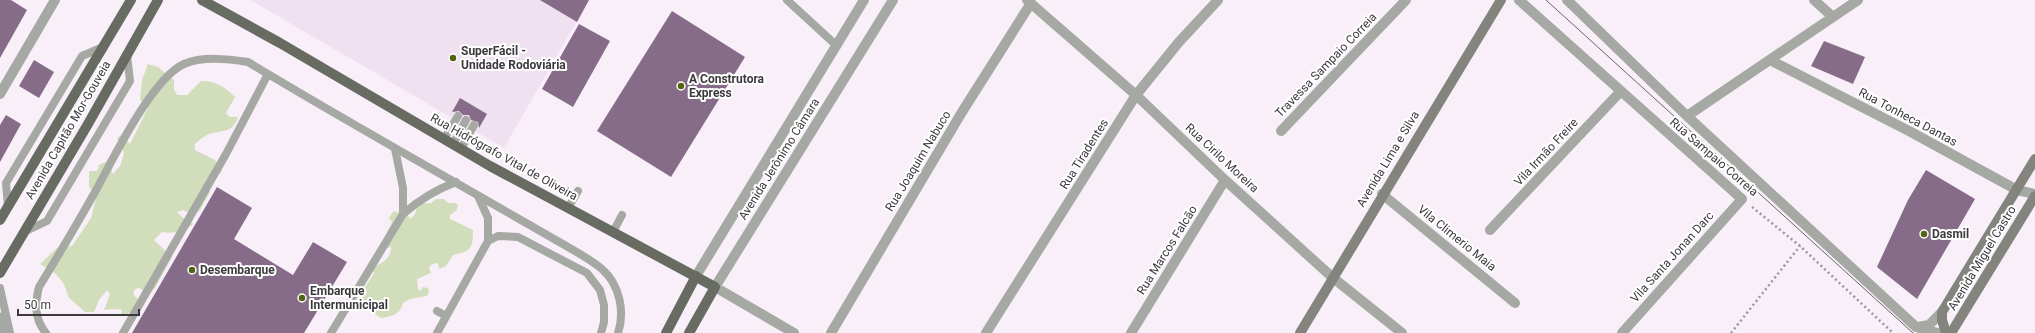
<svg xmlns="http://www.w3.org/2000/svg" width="2035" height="333" viewBox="0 0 2035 333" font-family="Roboto,sans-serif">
<rect width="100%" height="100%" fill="#f8eff9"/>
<path fill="#efe1f0" d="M 250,0 L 589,0 L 504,148 Z"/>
<path fill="#d2debb" d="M 148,64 L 158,67 L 174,80 L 174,89 L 177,95 L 187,95 L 201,81 C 217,81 224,87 235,97 L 226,113 L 230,117 L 238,117 C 232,136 220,128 205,136 C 202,138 198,141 195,144 L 195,150 L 215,160 L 222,171 L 215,179 L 206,179 L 210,192 L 200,210 L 194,215 L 183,210 L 177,212 L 182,217 L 193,224 C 184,232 173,234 162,232 L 154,240 L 172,257 L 155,288 L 148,294 L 139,288 L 135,289 L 133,294 L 137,298 L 141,310 L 138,315 L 129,313 L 121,315 L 122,310 L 116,309 L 104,310 L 110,294 L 107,290 L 99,300 L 94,312 L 85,312 L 69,298 L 64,284 L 55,273 L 40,264 L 57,248 L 72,246 L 91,218 L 96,198 L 89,186 L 89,171 L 97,171 L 99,165 L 108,161 L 113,174 L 120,166 L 124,153 L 117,138 L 121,135 L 130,144 L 148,108 L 140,100 L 142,80 Z
M 436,199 L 444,199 L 448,203 L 456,203 L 458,206 L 456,211 L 450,215 L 450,219 L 473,230 C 473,249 471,251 453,255 L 446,266 L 439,269 L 438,263 L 432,264 L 429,268 L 431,273 L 417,279 L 418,289 L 421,291 L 422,287 L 428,288 L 429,292 L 427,296 L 410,299 L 403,303 C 400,315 392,316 381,318 L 357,303 L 358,297 L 375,272 L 370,273 L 365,270 C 376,266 391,262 391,247 L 387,248 L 382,242 L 392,222 L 389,218 L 384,224 L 394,211 L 399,213 L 405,211 L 410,219 L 415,214 L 418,204 L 431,203 Z"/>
<path fill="#866c88" d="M 0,0 L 11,0 L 27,10 L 0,58 Z
M 540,0 L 589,0 L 577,22 Z
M 672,11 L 745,57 L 671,177 L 597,131 Z
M 579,24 L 610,41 L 573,107 L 542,89 Z
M 1824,41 L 1865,57 L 1853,84 L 1811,66 Z
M 34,60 L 54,72 L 39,98 L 19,86 Z
M 460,98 L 487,114 L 479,128 L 478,122 L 471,120 L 469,115 L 463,115 L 459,111 L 452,112 Z
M 6,115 L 21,124 L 0,162 L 0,125 Z
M 1926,170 L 1975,199 L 1917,299 L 1877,267 L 1908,200 Z
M 217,187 L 252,208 L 234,239 L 293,275 L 313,242 L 347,262 L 304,333 L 132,333 Z"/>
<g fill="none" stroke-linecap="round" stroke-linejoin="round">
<path stroke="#9b959c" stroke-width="2.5" stroke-dasharray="2 3" stroke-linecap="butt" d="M 1752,207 L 1800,246 L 1893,333
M 1731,333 L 1800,246"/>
<path stroke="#a6a8a3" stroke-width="8" d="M 787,0 L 837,46
M 444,139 L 458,116
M 453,144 L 466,120
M 395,149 L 403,188 L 403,214
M 461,149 L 474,125
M 8,207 L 6,183 L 82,56 L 103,47
M 568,208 L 578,191
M 24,232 L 47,221 L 130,81 L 127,55
M 613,232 L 622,215
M 488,241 L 498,236 L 518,237 L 587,273 L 600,290 L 604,305 L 604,322 L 601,333
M 0,288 L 10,333
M 437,311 L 446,316
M 2,333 L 3,316
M 46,333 C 34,319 35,303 39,287 C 58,256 77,224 95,192 C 112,161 152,78 184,64 C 203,56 228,59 248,62 C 329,111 411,157 493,204 C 516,217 538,230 561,243 C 575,251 590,259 602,269 C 620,285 625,312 618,333
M 123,333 L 226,154 L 268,74
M 331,333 L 403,214 C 420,199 435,190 456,182
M 437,333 L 488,241 L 488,218 L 478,196"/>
<path stroke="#a6a8a3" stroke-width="10" d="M 1027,0 L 1136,95 L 1225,180 L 1332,277 L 1402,333
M 1519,0 L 1742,199 L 1622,333
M 1567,0 L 1687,116 L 1916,327 L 1938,333
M 1814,0 L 1833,17
M 1770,60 L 1911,132 L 2017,190 L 2035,194
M 0,94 L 55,0
M 1687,116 L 1858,0
M 1281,131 L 1406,0
M 1382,194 L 1515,303
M 1490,230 L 1620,92
M 696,276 L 864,0
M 1918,327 L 1929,325 L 1942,312
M 794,333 L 715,287 L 893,0
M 831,333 L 962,112 L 1031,3
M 986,333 L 1136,95 L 1179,42 L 1218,0
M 1131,333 L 1225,180"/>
<path stroke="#82847d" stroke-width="10" d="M 1300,333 L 1501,0
M 1946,333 L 1942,320 L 1942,312 L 2035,159
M 1951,333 L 2035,196"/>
<path stroke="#686b62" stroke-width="10" d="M 202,0 L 280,43 L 490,166 L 715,287 L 689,333
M 0,220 L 131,0
M 0,273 L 88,124 L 158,0
M 666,333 L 696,276"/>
<path stroke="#686469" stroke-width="1" d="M 1546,0 L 1913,333"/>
</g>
<g fill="#526510" stroke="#fff" stroke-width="1.5">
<circle cx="453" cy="58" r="4"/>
<circle cx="681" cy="86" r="4"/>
<circle cx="1924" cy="234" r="4"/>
<circle cx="192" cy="270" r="4"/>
<circle cx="302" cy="298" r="4"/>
</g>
<g text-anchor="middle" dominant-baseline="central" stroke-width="4" stroke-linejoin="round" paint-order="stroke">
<g font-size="12" font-weight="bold" fill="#3c393d" stroke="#fff" text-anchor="start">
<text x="461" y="51">SuperFácil -<tspan x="461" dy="14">Unidade Rodoviária</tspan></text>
<text x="689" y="79">A Construtora<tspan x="689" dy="14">Express</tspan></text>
<text x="1932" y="234">Dasmil</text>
<text x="200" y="270">Desembarque</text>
<text x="310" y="291">Embarque<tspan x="310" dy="14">Intermunicipal</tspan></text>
</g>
<g font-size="12" fill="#3c393d" stroke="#fff">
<text transform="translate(1326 65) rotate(-46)">Travessa Sampaio Correia</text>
<text transform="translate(1908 117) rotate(28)">Rua Tonheca Dantas</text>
<text transform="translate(68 130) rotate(-60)">Avenida Capitão Mor-Gouveia</text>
<text transform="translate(1546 152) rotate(-47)">Vila Irmão Freire</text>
<text transform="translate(1084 154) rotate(-58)">Rua Tiradentes</text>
<text transform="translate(504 157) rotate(29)">Rua Hidrógrafo Vital de Oliveira</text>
<text transform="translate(1714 157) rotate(41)">Rua Sampaio Correia</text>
<text transform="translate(1222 158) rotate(43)">Rua Cirilo Moreira</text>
<text transform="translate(779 159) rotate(-58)">Avenida Jerônimo Câmara</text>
<text transform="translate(1388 159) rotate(-59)">Avenida Lima e Silva</text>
<text transform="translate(918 161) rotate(-59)">Rua Joaquim Nabuco</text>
<text transform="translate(1457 238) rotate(39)">Vila Climerio Maia</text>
<text transform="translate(1167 250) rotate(-58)">Rua Marcos Falcão</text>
<text transform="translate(1672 257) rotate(-48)">Vila Santa Jonan Darc</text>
<text transform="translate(1982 258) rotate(-59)">Avenida Miguel Castro</text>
</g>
</g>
<path d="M18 309v6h121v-6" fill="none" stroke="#3c393d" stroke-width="2"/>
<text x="24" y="309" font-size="12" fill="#3c393d" stroke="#ffffff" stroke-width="3" paint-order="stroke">50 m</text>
</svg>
